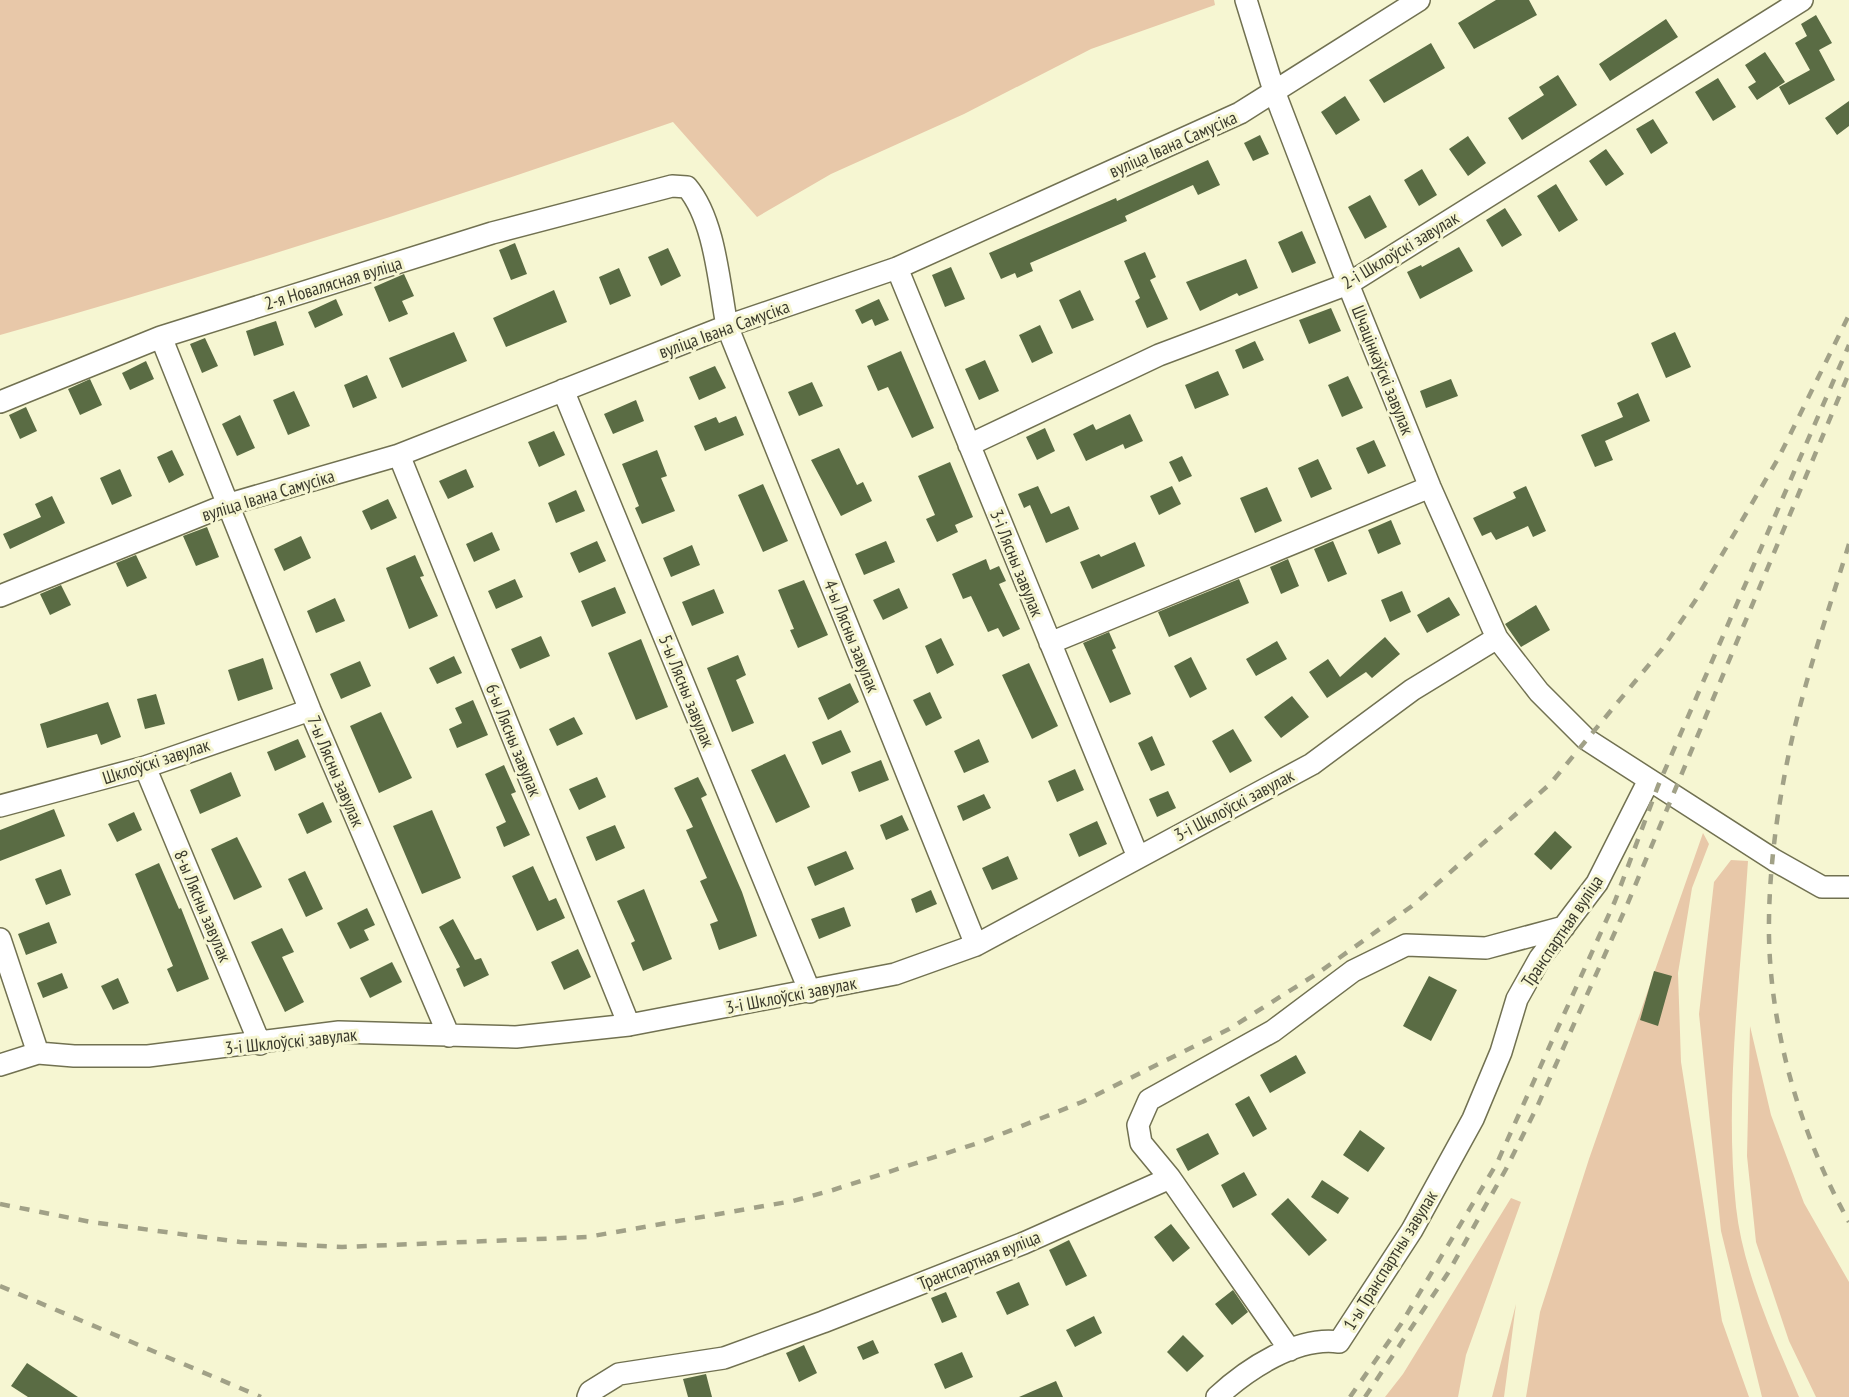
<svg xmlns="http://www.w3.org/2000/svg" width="1849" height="1397" viewBox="0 0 1849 1397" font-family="'PT Sans Narrow',sans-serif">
<rect width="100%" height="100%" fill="#f6f6d2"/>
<path fill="#e8c8a9" d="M 0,0 L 1214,0 L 1215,5 L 1091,49 L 964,114 L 831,174 L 757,217 L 673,122 C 451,199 227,271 0,335 Z
M 1703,833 L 1709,844 L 1692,888 L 1678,973 L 1681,1062 L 1722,1321 L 1749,1397 L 1526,1397 L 1540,1312 L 1589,1159 Z
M 1731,860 L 1748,861 C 1741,976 1724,1091 1736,1207 C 1743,1271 1774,1338 1799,1397 L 1762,1397 L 1721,1231 L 1699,1014 L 1714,882 Z
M 1750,1026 L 1771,1115 L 1804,1203 L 1849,1282 L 1849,1397 L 1816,1397 L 1789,1341 L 1756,1242 L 1747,1156 Z
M 1511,1198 L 1521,1202 L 1466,1355 L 1458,1397 L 1385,1397 L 1403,1374 Z
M 1516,1304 L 1504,1397 L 1492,1397 Z"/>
<path fill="#5a6c44" d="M 1496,0 L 1529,0 L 1537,15 L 1474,49 L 1458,23 Z
M 1816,15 L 1832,43 L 1819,50 L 1835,80 L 1789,105 L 1779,87 L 1810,70 L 1795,43 L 1807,36 L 1801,24 Z
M 1666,19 L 1678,37 L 1610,81 L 1599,64 Z
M 1431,43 L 1445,68 L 1384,103 L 1369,80 Z
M 1765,52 L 1785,82 L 1757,100 L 1748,87 L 1756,82 L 1745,65 Z
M 1558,75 L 1577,105 L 1522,140 L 1508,118 L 1544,95 L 1539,87 Z
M 1718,78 L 1736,107 L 1713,121 L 1695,92 Z
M 1345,96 L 1360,120 L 1336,135 L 1321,112 Z
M 1849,101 L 1849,126 L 1837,135 L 1825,118 Z
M 1653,119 L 1668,143 L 1651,154 L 1636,129 Z
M 1260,135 L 1269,154 L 1253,161 L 1244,143 Z
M 1468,136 L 1486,163 L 1468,176 L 1449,149 Z
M 1606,149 L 1624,174 L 1606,186 L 1589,161 Z
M 1208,160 L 1220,185 L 1198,195 L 1193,185 L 1125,216 L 1127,221 L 1030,263 L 1033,271 L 1017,278 L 1015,273 L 1001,279 L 989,253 L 1116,198 L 1117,201 Z
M 1422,169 L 1437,195 L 1419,206 L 1404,180 Z
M 1556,184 L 1578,220 L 1559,232 L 1537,196 Z
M 1370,195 L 1387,227 L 1365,239 L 1348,207 Z
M 1505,208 L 1522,235 L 1502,247 L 1486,220 Z
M 1302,231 L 1316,263 L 1292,273 L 1278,242 Z
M 515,243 L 527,274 L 511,280 L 499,250 Z
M 1459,247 L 1473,271 L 1420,299 L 1407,272 L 1421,265 L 1422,267 Z
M 668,248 L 681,276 L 661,286 L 648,257 Z
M 1145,252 L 1156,277 L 1150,280 L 1168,319 L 1147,328 L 1135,301 L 1140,298 L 1124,261 Z
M 1246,259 L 1258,288 L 1239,296 L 1237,293 L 1200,311 L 1186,282 Z
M 951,267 L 965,299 L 945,307 L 932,275 Z
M 619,268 L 631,296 L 610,305 L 599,277 Z
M 404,274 L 414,296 L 402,301 L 408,314 L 389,322 L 374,287 Z
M 554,290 L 567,322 L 506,347 L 493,318 Z
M 1080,290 L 1094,320 L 1072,329 L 1059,300 Z
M 336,299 L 343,315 L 315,328 L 308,312 Z
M 879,299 L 889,320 L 875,326 L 872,319 L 862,324 L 855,310 Z
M 1331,308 L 1341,331 L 1309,344 L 1299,320 Z
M 276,321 L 284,345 L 254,356 L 246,331 Z
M 1040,325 L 1053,353 L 1032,363 L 1019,335 Z
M 454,332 L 467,361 L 402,388 L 389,358 Z
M 1675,332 L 1691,367 L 1666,378 L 1651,343 Z
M 205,338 L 218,366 L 202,373 L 190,344 Z
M 1255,341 L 1264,360 L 1243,369 L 1235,350 Z
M 901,351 L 934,428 L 912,438 L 888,387 L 878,391 L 867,366 Z
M 985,360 L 999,391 L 979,400 L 965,369 Z
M 146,361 L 154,379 L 130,390 L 122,373 Z
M 715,366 L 726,388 L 699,400 L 689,377 Z
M 1218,371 L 1229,395 L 1195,409 L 1185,385 Z
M 367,375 L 377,398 L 353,408 L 344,385 Z
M 1348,376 L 1363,408 L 1342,417 L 1328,385 Z
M 90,379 L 102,405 L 80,415 L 68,389 Z
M 1451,379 L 1458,396 L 1426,408 L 1420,391 Z
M 812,382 L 823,406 L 799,416 L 788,392 Z
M 294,391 L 310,426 L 288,435 L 273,400 Z
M 1638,393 L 1650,421 L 1605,441 L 1613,460 L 1595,467 L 1581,435 L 1623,417 L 1617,403 Z
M 636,400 L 644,421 L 613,434 L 604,414 Z
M 26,407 L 37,431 L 20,439 L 9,415 Z
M 1130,414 L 1143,441 L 1125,449 L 1123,444 L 1086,461 L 1073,434 L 1093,424 L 1096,430 Z
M 240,415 L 255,448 L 237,456 L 222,424 Z
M 736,416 L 744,435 L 705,451 L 694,426 L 716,417 L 719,423 Z
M 1045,428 L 1055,451 L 1037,460 L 1026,437 Z
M 554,431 L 565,455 L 539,467 L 528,442 Z
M 1374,440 L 1386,466 L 1368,474 L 1356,448 Z
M 839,448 L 857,485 L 863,482 L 872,501 L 841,516 L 811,460 Z
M 172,450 L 184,475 L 169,483 L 157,457 Z
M 657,450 L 667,476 L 661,478 L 675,511 L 642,524 L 635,508 L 639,506 L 622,464 Z
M 1182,456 L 1192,476 L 1179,482 L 1169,462 Z
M 1318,459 L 1332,489 L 1311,498 L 1298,468 Z
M 950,462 L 973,517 L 955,525 L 958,532 L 937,542 L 926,519 L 935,515 L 918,476 Z
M 120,469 L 132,496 L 112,505 L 100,478 Z
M 466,469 L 474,487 L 448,499 L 439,481 Z
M 763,484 L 788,541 L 763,552 L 738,495 Z
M 1038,486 L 1051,514 L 1069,506 L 1079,529 L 1046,543 L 1030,505 L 1024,508 L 1018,494 Z
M 1172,486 L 1181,504 L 1159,515 L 1150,496 Z
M 1526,486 L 1546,531 L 1533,537 L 1528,526 L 1496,540 L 1491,532 L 1482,536 L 1473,518 L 1516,498 L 1513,492 Z
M 1267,487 L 1282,521 L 1255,533 L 1240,498 Z
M 576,490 L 585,511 L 556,523 L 548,503 Z
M 52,496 L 65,523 L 10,549 L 3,534 L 41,517 L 35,504 Z
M 388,499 L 397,518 L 371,530 L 362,511 Z
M 1391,520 L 1401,544 L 1378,554 L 1368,530 Z
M 207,527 L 219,557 L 196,566 L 183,536 Z
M 492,532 L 500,550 L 474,562 L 466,544 Z
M 301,536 L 311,558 L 284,571 L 274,549 Z
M 597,541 L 606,561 L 579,573 L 570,553 Z
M 886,541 L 895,562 L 864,575 L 855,554 Z
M 1333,541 L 1347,574 L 1328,582 L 1314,549 Z
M 1135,542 L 1145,566 L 1092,589 L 1080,562 L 1099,554 L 1101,557 Z
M 692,545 L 700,565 L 671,577 L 663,558 Z
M 136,555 L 147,578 L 127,587 L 116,563 Z
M 415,555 L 424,576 L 420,577 L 438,616 L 409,629 L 386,568 Z
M 986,559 L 990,570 L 999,566 L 1006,581 L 999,584 L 1020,629 L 1003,637 L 998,628 L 988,632 L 971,596 L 963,599 L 952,574 Z
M 1288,559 L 1299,586 L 1281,594 L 1270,567 Z
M 515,579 L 523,597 L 496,609 L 488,591 Z
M 1239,579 L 1249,603 L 1169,637 L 1158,612 Z
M 804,580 L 828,635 L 798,648 L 790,630 L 794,629 L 778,590 Z
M 61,585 L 71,605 L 50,615 L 40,594 Z
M 615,587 L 626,613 L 592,627 L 581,601 Z
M 899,588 L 908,608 L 883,620 L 873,600 Z
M 714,589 L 724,613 L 692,626 L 682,602 Z
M 1402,591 L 1411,612 L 1390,622 L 1381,600 Z
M 1449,597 L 1460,615 L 1427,633 L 1417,615 Z
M 335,598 L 345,621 L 316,633 L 307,611 Z
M 1536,605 L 1550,630 L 1521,647 L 1505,624 Z
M 1109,632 L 1116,648 L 1112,650 L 1131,694 L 1110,703 L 1083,643 Z
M 541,636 L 550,656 L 520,669 L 511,649 Z
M 1385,637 L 1400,654 L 1372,678 L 1366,672 L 1327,698 L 1309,672 L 1328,659 L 1340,677 Z
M 941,638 L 954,665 L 937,674 L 925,646 Z
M 641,639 L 668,707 L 636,720 L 608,653 Z
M 1277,641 L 1287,659 L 1256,676 L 1246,659 Z
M 738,655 L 746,675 L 736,680 L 754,723 L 732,732 L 707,668 Z
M 454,656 L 462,673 L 437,684 L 429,668 Z
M 1191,657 L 1207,689 L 1190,698 L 1174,666 Z
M 263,658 L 273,689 L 238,701 L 228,670 Z
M 360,661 L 371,686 L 341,699 L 330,674 Z
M 1029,663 L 1058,726 L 1032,739 L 1002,675 Z
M 850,683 L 859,702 L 828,720 L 818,698 Z
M 930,692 L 942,718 L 926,726 L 913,700 Z
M 156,694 L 165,724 L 145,729 L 137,699 Z
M 1292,696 L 1309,717 L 1281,738 L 1264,717 Z
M 473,700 L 488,735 L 457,748 L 449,729 L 462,723 L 455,708 Z
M 108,702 L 121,737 L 101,745 L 97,734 L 47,748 L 40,724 Z
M 381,712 L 412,778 L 379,793 L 350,726 Z
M 574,717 L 583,734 L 557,746 L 549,729 Z
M 1233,729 L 1252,761 L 1230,773 L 1212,741 Z
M 841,730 L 851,752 L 822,765 L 812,742 Z
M 1152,736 L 1165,765 L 1151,771 L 1138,743 Z
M 298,739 L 306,757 L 275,771 L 267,752 Z
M 979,739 L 989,762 L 964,773 L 954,751 Z
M 785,754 L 810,807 L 776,823 L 751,770 Z
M 881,760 L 889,780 L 859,792 L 851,772 Z
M 504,765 L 516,792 L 511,794 L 530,835 L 504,847 L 496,827 L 506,822 L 485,774 Z
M 1075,769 L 1084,790 L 1057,802 L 1048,781 Z
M 231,772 L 241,796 L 200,814 L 190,790 Z
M 597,777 L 606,797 L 579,810 L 569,789 Z
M 698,777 L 707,795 L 701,798 L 742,892 L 757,936 L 719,950 L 710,924 L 718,921 L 700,881 L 707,878 L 686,830 L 693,827 L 674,788 Z
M 1168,791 L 1176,808 L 1157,817 L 1149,799 Z
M 984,794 L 991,808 L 963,821 L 957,806 Z
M 323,802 L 332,822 L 307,834 L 298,814 Z
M 54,809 L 65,836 L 0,861 L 0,830 Z
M 432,810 L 461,878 L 422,894 L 393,826 Z
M 134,812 L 142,830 L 117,842 L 108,824 Z
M 902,815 L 909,830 L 886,840 L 880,825 Z
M 1097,821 L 1107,844 L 1079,857 L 1069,834 Z
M 615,825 L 625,848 L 596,861 L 586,837 Z
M 1555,831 L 1572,847 L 1551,870 L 1534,854 Z
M 237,837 L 262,887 L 234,900 L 211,849 Z
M 846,851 L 854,869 L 815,886 L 807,867 Z
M 1008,856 L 1018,879 L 992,890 L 982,868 Z
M 159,863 L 179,909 L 181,908 L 209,979 L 177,992 L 167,969 L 173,966 L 135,874 Z
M 533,866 L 549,901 L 556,898 L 565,918 L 537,931 L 512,876 Z
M 61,869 L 71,895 L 46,905 L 35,879 Z
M 305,871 L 323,909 L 306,917 L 288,879 Z
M 644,889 L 672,959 L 643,971 L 631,943 L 635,941 L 617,901 Z
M 931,890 L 937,904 L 916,913 L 911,899 Z
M 844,907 L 851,926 L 819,939 L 811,919 Z
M 367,908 L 375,925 L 364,930 L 369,940 L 350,949 L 337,923 Z
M 453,919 L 475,960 L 481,958 L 489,975 L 464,987 L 456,969 L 460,967 L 439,927 Z
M 49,922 L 57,943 L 26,955 L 18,934 Z
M 282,928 L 294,952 L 282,957 L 304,1002 L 285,1012 L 251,942 Z
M 578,949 L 591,977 L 564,990 L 551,962 Z
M 392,962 L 402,982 L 370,998 L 360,978 Z
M 1654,971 L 1672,976 L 1658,1026 L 1640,1020 Z
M 62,973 L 68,988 L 43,998 L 37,983 Z
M 1429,976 L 1457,990 L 1431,1041 L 1403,1026 Z
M 118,978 L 129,1003 L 113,1010 L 101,986 Z
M 1296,1055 L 1306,1073 L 1270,1093 L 1260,1075 Z
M 1249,1096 L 1267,1129 L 1253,1137 L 1235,1104 Z
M 1360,1130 L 1385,1148 L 1368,1172 L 1343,1155 Z
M 1208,1133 L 1219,1154 L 1188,1171 L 1176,1149 Z
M 1244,1172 L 1257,1195 L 1233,1208 L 1221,1185 Z
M 1322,1180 L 1349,1198 L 1338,1214 L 1311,1197 Z
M 1288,1198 L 1327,1240 L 1309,1256 L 1271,1214 Z
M 1171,1224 L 1190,1248 L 1173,1262 L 1154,1237 Z
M 1069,1240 L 1087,1276 L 1066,1286 L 1049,1250 Z
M 1019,1282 L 1029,1305 L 1007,1315 L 996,1292 Z
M 1233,1290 L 1248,1312 L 1232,1325 L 1215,1304 Z
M 946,1292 L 957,1317 L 942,1323 L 931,1298 Z
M 1094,1316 L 1102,1333 L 1075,1347 L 1066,1330 Z
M 1183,1335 L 1204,1356 L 1187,1372 L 1167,1352 Z
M 873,1340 L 879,1353 L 863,1360 L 857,1347 Z
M 804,1345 L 817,1373 L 799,1382 L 786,1353 Z
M 962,1352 L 973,1377 L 945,1389 L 934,1364 Z
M 27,1363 L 78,1397 L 28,1397 L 11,1386 Z
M 706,1374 L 712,1397 L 688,1397 L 683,1379 Z
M 1056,1381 L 1063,1397 L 1019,1397 Z"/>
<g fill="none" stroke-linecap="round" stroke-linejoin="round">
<g stroke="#717151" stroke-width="24">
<path id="street" d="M 1246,0 L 1274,91 L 1348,284 L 1430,487 L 1497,638 L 1539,692 L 1586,739 L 1774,860 L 1822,887 L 1849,887
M 897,268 L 1138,857
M 161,337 L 310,710 L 449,1036
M 563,390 L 810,992
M 0,402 L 161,337 L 492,233 L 672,186 L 687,187 C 715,220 719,284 727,326 L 976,945
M 969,445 L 1159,355 L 1348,284 L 1802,0
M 399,455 L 629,1025
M 0,596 L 226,505 L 399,455 L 727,326 L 897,268 L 1240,113 L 1419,0
M 1050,643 L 1430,487
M 145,767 L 260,1044
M 0,806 L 145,767 L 310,710
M 0,939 L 38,1053
M 0,1065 L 38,1053 L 74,1056 L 148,1056 L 339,1032 L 516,1037 L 629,1025 L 895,974 L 976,945 L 1312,764 L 1412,690 L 1497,638
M 1170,1178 L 1141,1143 L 1138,1125 L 1149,1100 L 1273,1031 L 1353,971 L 1406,945 L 1486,948 L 1564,927
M 588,1397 L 590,1392 L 619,1374 L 724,1358 L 823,1322 L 1024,1243 L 1170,1178 L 1290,1350
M 1217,1397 C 1247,1369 1297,1336 1339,1342 L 1412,1230 L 1473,1119 L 1501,1052 L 1517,999 L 1540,958 L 1597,883 L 1649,780"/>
</g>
<use href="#street" stroke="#fff" stroke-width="21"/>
<path stroke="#a1a187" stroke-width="4.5" stroke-dasharray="10 10" stroke-linecap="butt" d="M 1849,544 C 1828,612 1805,679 1790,748 C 1777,809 1768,875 1769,937 C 1771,1035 1802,1138 1849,1222
M 0,1204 L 91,1222 L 240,1242 L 342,1247 L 587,1237 L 793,1201 L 833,1190 L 984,1141 L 1082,1102 L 1229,1029 L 1318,973 L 1412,906 L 1550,784 L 1662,649 L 1695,601 L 1779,457 L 1849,315
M 0,1286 L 261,1397
M 1350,1397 L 1401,1324 L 1497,1163 L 1615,901 L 1658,786 L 1849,345
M 1365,1397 L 1448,1273 L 1506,1169 L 1537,1107 L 1627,905 L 1849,373"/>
</g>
<g text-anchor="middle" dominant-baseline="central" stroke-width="6" stroke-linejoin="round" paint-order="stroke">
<g font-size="18" fill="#3a3a2c" stroke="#f6f6d2">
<text transform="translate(1173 144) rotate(-24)">вуліца Івана Самусіка</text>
<text transform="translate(1400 250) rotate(-31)">2-і Шклоўскі завулак</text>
<text transform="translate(333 283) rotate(-17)">2-я Новалясная вуліца</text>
<text transform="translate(724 329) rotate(-20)">вуліца Івана Самусіка</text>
<text transform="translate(1383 370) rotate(68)">Шчацінкаўскі завулак</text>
<text transform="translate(268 495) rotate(-17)">вуліца Івана Самусіка</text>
<text transform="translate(1017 563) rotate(68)">3-і Лясны завулак</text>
<text transform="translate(852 636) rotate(68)">4-ы Лясны завулак</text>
<text transform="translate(687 691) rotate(68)">5-ы Лясны завулак</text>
<text transform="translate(514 740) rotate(68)">6-ы Лясны завулак</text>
<text transform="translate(156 761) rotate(-18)">Шклоўскі завулак</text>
<text transform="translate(336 771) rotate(67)">7-ы Лясны завулак</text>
<text transform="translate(1234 805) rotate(-28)">3-і Шклоўскі завулак</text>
<text transform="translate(203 906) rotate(67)">8-ы Лясны завулак</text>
<text transform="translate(1562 931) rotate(-56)">Транспартная вуліца</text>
<text transform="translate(791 995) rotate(-11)">3-і Шклоўскі завулак</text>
<text transform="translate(291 1041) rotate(-6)">3-і Шклоўскі завулак</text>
<text transform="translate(979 1260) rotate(-22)">Транспартная вуліца</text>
<text transform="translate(1390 1260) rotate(-58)">1-ы Транспартны завулак</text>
</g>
</g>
</svg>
